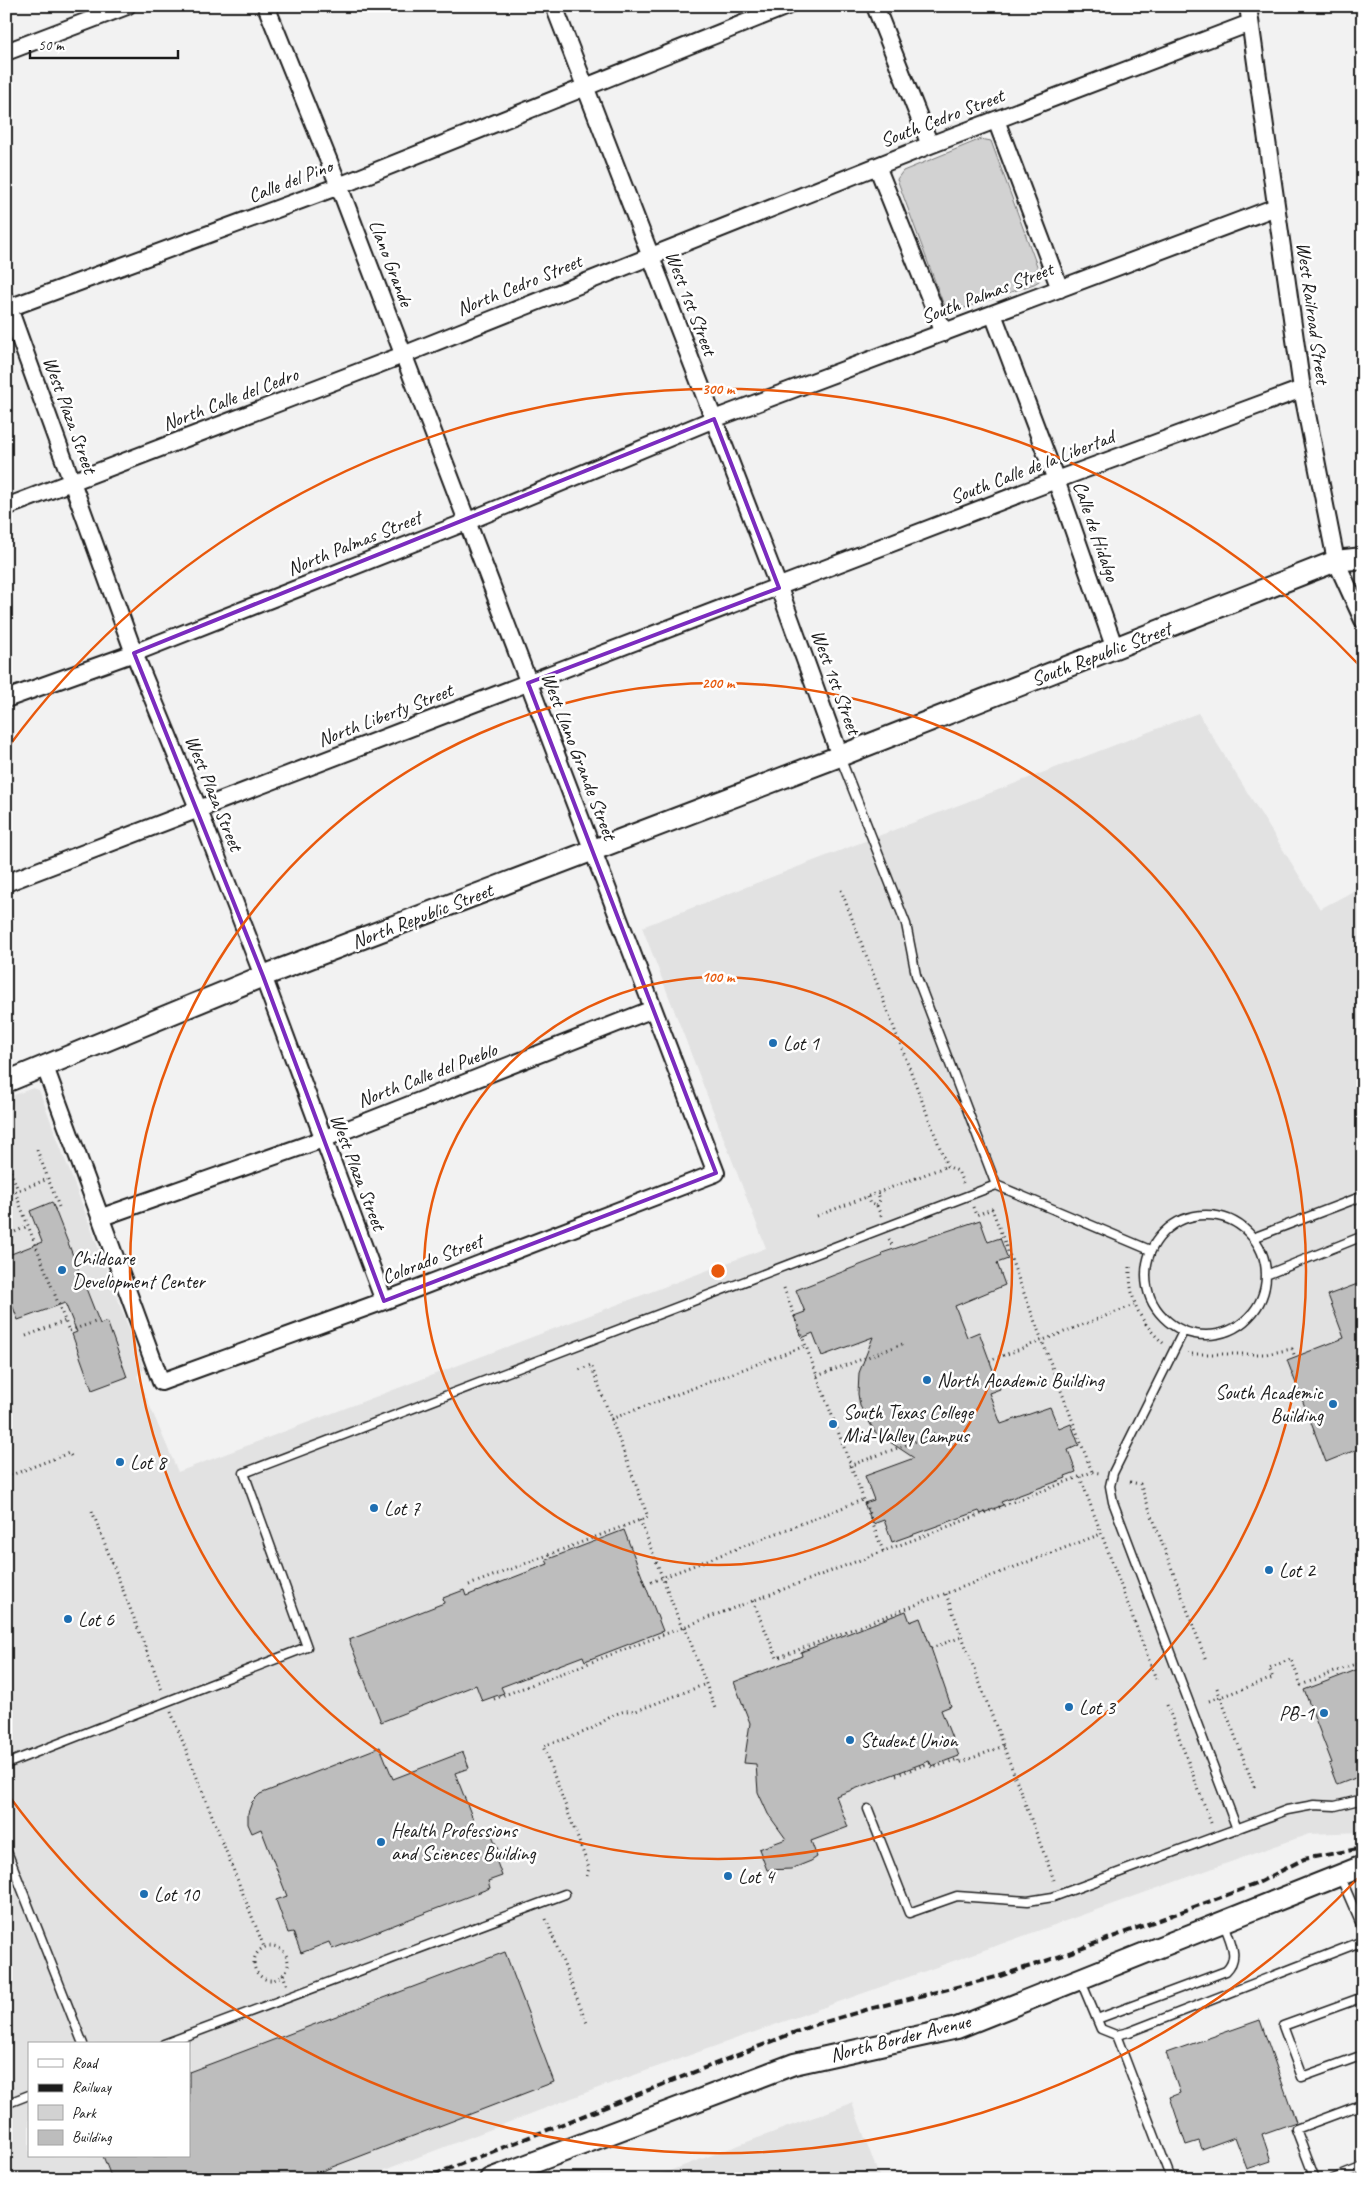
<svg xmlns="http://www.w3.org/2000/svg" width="1369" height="2185" viewBox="0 0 1369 2185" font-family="Caveat,sans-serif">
<rect width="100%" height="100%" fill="#f2f2f2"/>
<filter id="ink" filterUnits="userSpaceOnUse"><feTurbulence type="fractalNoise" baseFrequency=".02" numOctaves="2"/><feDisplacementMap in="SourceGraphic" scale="10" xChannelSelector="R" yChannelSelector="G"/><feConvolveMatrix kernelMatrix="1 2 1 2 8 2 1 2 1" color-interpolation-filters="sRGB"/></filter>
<g filter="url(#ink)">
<path fill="#e2e2e2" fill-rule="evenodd" d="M 1198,713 L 1320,909 L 1363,886 L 1363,1832 L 1309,1834 L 598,2088 L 361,2179 L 6,2179 L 6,1098 L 33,1088 L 39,1090 L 144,1369 L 137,1376 L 178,1472 L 766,1248 L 642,927 ZM 29,2044 L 189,2044 L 189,2156 L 29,2156 Z
M 852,2103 L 880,2179 L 648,2179 Z"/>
<path fill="#d2d2d2" stroke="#777" d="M 981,139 L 991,141 L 1040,274 L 1039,281 L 1034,284 L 953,312 L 943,303 L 897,179 L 903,171 Z"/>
<path fill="#bdbdbd" stroke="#1c1c1c" d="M 52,1202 L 100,1324 L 107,1321 L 127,1377 L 92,1390 L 72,1334 L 77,1332 L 65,1303 L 18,1320 L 6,1289 L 6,1256 L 42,1242 L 30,1211 Z
M 980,1220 L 988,1242 L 1000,1238 L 1008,1259 L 997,1263 L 1005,1285 L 955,1306 L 967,1337 L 979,1332 L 1000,1389 L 989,1393 L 1001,1424 L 1050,1407 L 1059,1429 L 1071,1424 L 1079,1445 L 1068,1450 L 1076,1472 L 1065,1476 L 1066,1478 L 1001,1502 L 1003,1505 L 981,1514 L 979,1511 L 892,1542 L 884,1520 L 873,1524 L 864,1503 L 874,1500 L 865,1476 L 914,1458 L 875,1432 L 860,1406 L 858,1394 L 859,1373 L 873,1337 L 822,1356 L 813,1333 L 802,1338 L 794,1316 L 805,1312 L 796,1290 L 883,1256 L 882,1253 Z
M 1363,1282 L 1363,1447 L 1326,1462 L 1287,1360 L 1344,1338 L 1328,1295 Z
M 624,1530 L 663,1631 L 585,1661 L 583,1656 L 501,1687 L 504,1693 L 482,1701 L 476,1685 L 381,1722 L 349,1640 L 444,1603 L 443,1598 L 464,1590 L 466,1596 L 548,1564 L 546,1560 Z
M 906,1611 L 910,1622 L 920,1618 L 932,1651 L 951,1706 L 941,1710 L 959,1756 L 932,1766 L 929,1761 L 836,1796 L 848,1827 L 811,1841 L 817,1857 L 811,1861 L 791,1869 L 767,1870 L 759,1849 L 786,1839 L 768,1814 L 758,1792 L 756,1764 L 744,1763 L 750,1723 L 734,1682 L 802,1656 L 801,1652 Z
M 1359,1669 L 1363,1679 L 1363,1775 L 1337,1785 L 1329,1764 L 1332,1763 L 1304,1690 Z
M 380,1747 L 393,1779 L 463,1752 L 469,1768 L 455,1773 L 478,1832 L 489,1828 L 499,1852 L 494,1854 L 502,1876 L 488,1881 L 490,1888 L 332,1949 L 329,1942 L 301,1953 L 293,1932 L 288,1933 L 276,1900 L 287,1896 L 261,1829 L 252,1833 L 248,1824 L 248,1813 L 252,1802 L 260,1794 Z
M 505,1952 L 554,2082 L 301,2179 L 112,2179 L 103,2156 L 189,2156 L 189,2072 Z
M 1260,2020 L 1296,2122 L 1262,2134 L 1271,2161 L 1247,2169 L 1235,2137 L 1202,2149 L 1199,2141 L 1186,2145 L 1170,2097 L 1180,2093 L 1166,2053 Z"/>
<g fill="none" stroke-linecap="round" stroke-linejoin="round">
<g stroke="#1c1c1c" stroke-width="11">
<path id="service" d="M 840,757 L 906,924 L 916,975 L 996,1185
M1146 1275a60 60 0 1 1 120 0a60 60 0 1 1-120 0Z
M 1253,1238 L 1363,1196
M 1266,1275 L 1363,1236
M 1183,1332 L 1113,1473 L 1110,1486 L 1113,1502 L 1237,1829
M 6,1764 L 307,1647 L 244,1473 L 996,1185 L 1150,1250
M 868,1809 L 909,1913 L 957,1896 L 1028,1901 L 1053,1897 L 1287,1810 L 1314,1805 L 1335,1806 L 1363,1799
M 6,1849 L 83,2044
M 1340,1876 L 1363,1929
M 1080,1979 L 1101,2029 L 1116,2035 L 1129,2032 L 1363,1941
M 1363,1997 L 1283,2026 L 1302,2077 L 1363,2055
M 1097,2019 L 1226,1971 C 1241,1957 1229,1940 1224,1923
M 1116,2035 L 1171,2179
M 164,2044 L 565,1894
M 6,2104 L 29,2095
M 1315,2179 L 1296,2129 L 1363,2104
M 1333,2179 L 1363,2167"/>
</g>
<g stroke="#1c1c1c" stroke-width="20">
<path id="minor" d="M 554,6 L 779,588 L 840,756
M 875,6 L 930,145
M 1248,6 L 1302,389 L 1336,561 L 1363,620
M 6,52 L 127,6
M 996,120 L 1060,289
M 877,166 L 944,333
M 6,300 L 134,653 L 198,808 L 263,976 L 384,1301
M 6,309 L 339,186 L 787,6
M 993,314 L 1056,480 L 1115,649
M 6,507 L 403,355 L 930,145 L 1250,23
M 6,699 L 134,653 L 466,522 L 714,419 L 1276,207
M 6,883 L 1056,480 L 1302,389
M 45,1067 L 161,1382 L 384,1301 L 716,1173 L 339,186 L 266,6
M 102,1217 L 323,1139 L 653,1009"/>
</g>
<g stroke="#1c1c1c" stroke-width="24">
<path id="tertiary" d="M 6,1082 L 263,976 L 840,756 L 1336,561 L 1363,558
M 490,2179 L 794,2064 L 957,2028 L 1363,1866"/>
</g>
<path stroke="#1c1c1c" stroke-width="3" stroke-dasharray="1 4" stroke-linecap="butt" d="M 841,890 L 947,1166 L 958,1171 L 963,1183
M 37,1150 L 59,1207 L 55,1209
M 7,1162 L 18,1190
M 15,1192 L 69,1331 L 98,1321
M 6,1195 L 48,1179
M 867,1197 L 870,1204 L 877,1206 L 880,1200 L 878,1193
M 877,1206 L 881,1216
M 973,1207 L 976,1215 L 992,1209 L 1092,1472
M 817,1216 L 947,1166
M 6,1236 L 28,1226
M 889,1239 L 893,1247
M 1130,1267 C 1129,1299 1139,1321 1163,1343
M 784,1288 L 883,1551
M 26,1336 L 65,1321
M 1187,1354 L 1266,1354 L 1292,1349 L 1295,1357
M 989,1361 L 1134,1305
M 817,1376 L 905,1343
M 611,1419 L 805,1346
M 849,1466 L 938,1433
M 6,1477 L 69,1453 L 71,1456
M 1080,1477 L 1156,1679
M 1130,1482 L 1140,1484 L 1206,1660
M 92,1511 L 162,1690
M 640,1520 L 682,1628
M 651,1582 L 862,1500
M 469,1585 L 648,1517 L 591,1365 L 576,1371
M 946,1594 L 1054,1880
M 753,1601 L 777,1658 L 1101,1534
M 685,1627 L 716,1711
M 931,1648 L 962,1637
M 1217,1688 L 1255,1789
M 494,1699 L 1092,1472 L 1100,1473
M 1209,1701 L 1273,1678 L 1269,1668 L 1291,1659 L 1301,1685 L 1363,1661
M 1167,1705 L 1211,1823
M 171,1712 L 264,1947
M 896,1775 L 930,1763 L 932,1768 L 958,1759 L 959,1763 L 1004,1746
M 6,1808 L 7,1808
M 587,1876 L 589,1868 L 543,1746 C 560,1740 582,1735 598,1725 C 610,1717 620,1709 636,1711 L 706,1684
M 546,1919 L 588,2026
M254 1963a17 17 0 1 1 34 0a17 17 0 1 1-34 0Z
M 283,1974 L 287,1986"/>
<use href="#service" stroke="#fff" stroke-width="8"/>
<use href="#minor" stroke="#fff" stroke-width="16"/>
<use href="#tertiary" stroke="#fff" stroke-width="20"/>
<path stroke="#1c1c1c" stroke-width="4" stroke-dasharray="8 4" stroke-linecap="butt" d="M 423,2179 L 811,2026 L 869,2009 L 1000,1976 L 1058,1957 L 1254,1885 L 1304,1859 L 1363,1848"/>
</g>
</g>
<path fill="none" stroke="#7b2cbf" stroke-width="4" stroke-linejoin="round" d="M 714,419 L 779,588 L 528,683 L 716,1173 L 384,1301 L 263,976 L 134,653 Z"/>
<g fill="none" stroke="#e8590c" stroke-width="2.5">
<circle cx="718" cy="1271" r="294"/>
<circle cx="718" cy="1271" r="588"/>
<path d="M1358 1878A882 882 0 0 1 9 1796M9 746A882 882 0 0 1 1358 664"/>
</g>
<g fill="#1f6fb2" stroke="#fff" stroke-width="2">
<circle cx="773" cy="1043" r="5"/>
<circle cx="62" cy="1270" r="5"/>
<circle cx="927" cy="1380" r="5"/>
<circle cx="1333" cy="1404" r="5"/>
<circle cx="833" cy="1424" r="5"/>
<circle cx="120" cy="1462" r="5"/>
<circle cx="374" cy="1508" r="5"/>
<circle cx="1269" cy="1570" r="5"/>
<circle cx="68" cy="1619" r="5"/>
<circle cx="1069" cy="1707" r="5"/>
<circle cx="1324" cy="1713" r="5"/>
<circle cx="850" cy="1740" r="5"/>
<circle cx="381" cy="1842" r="5"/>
<circle cx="728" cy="1876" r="5"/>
<circle cx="144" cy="1894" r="5"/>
</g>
<g text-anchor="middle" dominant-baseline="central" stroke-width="5" stroke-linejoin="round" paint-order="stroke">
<g font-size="20" fill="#1c1c1c" stroke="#fff">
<text transform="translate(942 118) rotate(-21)">South Cedro Street</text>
<text transform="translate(290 181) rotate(-21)">Calle del Pino</text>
<text transform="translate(391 263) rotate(69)">Llano Grande</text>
<text transform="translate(519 285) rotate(-22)">North Cedro Street</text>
<text transform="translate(987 293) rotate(-21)">South Palmas Street</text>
<text transform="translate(691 303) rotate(69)">West 1st Street</text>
<text transform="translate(1313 313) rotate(82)">West Railroad Street</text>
<text transform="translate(230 399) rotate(-21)">North Calle del Cedro</text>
<text transform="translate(70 415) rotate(70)">West Plaza Street</text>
<text transform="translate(1032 467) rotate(-21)">South Calle de la Libertad</text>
<text transform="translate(1096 531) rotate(71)">Calle de Hidalgo</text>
<text transform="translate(354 543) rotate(-22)">North Palmas Street</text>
<text transform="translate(1101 654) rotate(-21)">South Republic Street</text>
<text transform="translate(836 682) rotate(70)">West 1st Street</text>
<text transform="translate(385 715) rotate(-21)">North Liberty Street</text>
<text transform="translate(579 756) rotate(69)">West Llano Grande Street</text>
<text transform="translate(214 793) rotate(68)">West Plaza Street</text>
<text transform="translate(422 916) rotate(-21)">North Republic Street</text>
<text transform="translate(427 1075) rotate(-21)">North Calle del Pueblo</text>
<text transform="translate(358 1172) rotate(69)">West Plaza Street</text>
<text transform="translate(432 1259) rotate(-21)">Colorado Street</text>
<text transform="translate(900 2038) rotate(-14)">North Border Avenue</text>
</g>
<g font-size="20" fill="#1c1c1c" stroke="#fff" text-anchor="start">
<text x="783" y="1043">Lot 1</text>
<text x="72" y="1258">Childcare<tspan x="72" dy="23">Development Center</tspan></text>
<text x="937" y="1380">North Academic Building</text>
<text x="1323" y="1392" text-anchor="end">South Academic<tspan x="1323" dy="23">Building</tspan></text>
<text x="843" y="1412">South Texas College<tspan x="843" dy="23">Mid-Valley Campus</tspan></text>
<text x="130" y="1462">Lot 8</text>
<text x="384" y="1508">Lot 7</text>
<text x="1279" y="1570">Lot 2</text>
<text x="78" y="1619">Lot 6</text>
<text x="1079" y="1707">Lot 3</text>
<text x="1314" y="1713" text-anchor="end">PB-1</text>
<text x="860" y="1740">Student Union</text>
<text x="391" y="1830">Health Professions<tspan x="391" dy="23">and Sciences Building</tspan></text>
<text x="738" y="1876">Lot 4</text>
<text x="154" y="1894">Lot 10</text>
</g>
</g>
<circle cx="718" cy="1271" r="8" fill="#e8590c" stroke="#fff" stroke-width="2.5"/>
<g font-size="15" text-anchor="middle" font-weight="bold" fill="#e8590c" stroke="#fff" stroke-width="5" stroke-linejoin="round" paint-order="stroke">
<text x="718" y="394">300 m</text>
<text x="718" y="688">200 m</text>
<text x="718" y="982">100 m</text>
</g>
<rect width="1369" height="2185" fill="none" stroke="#fff" stroke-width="25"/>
<rect x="12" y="12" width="1344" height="2160" fill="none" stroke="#1c1c1c" stroke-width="2" filter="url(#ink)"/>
<rect x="28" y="2042" width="162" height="115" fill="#ffffff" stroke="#a4a4a4"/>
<rect x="38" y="2059" width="25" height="8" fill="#ffffff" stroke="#a4a4a4"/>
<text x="72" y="2068" font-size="15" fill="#1c1c1c">Road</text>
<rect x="38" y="2084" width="25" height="8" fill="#1c1c1c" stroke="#a4a4a4"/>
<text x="72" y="2092" font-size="15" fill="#1c1c1c">Railway</text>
<rect x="38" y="2105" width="25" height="15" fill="#d2d2d2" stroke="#a4a4a4"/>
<text x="72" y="2118" font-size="15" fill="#1c1c1c">Park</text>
<rect x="38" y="2130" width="25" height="15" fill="#bdbdbd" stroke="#a4a4a4"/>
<text x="72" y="2142" font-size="15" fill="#1c1c1c">Building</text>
<path d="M30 50v8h148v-8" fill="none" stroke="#1c1c1c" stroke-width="2.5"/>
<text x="38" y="50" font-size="15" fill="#1c1c1c" stroke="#ffffff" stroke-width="4" paint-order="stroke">50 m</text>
</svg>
